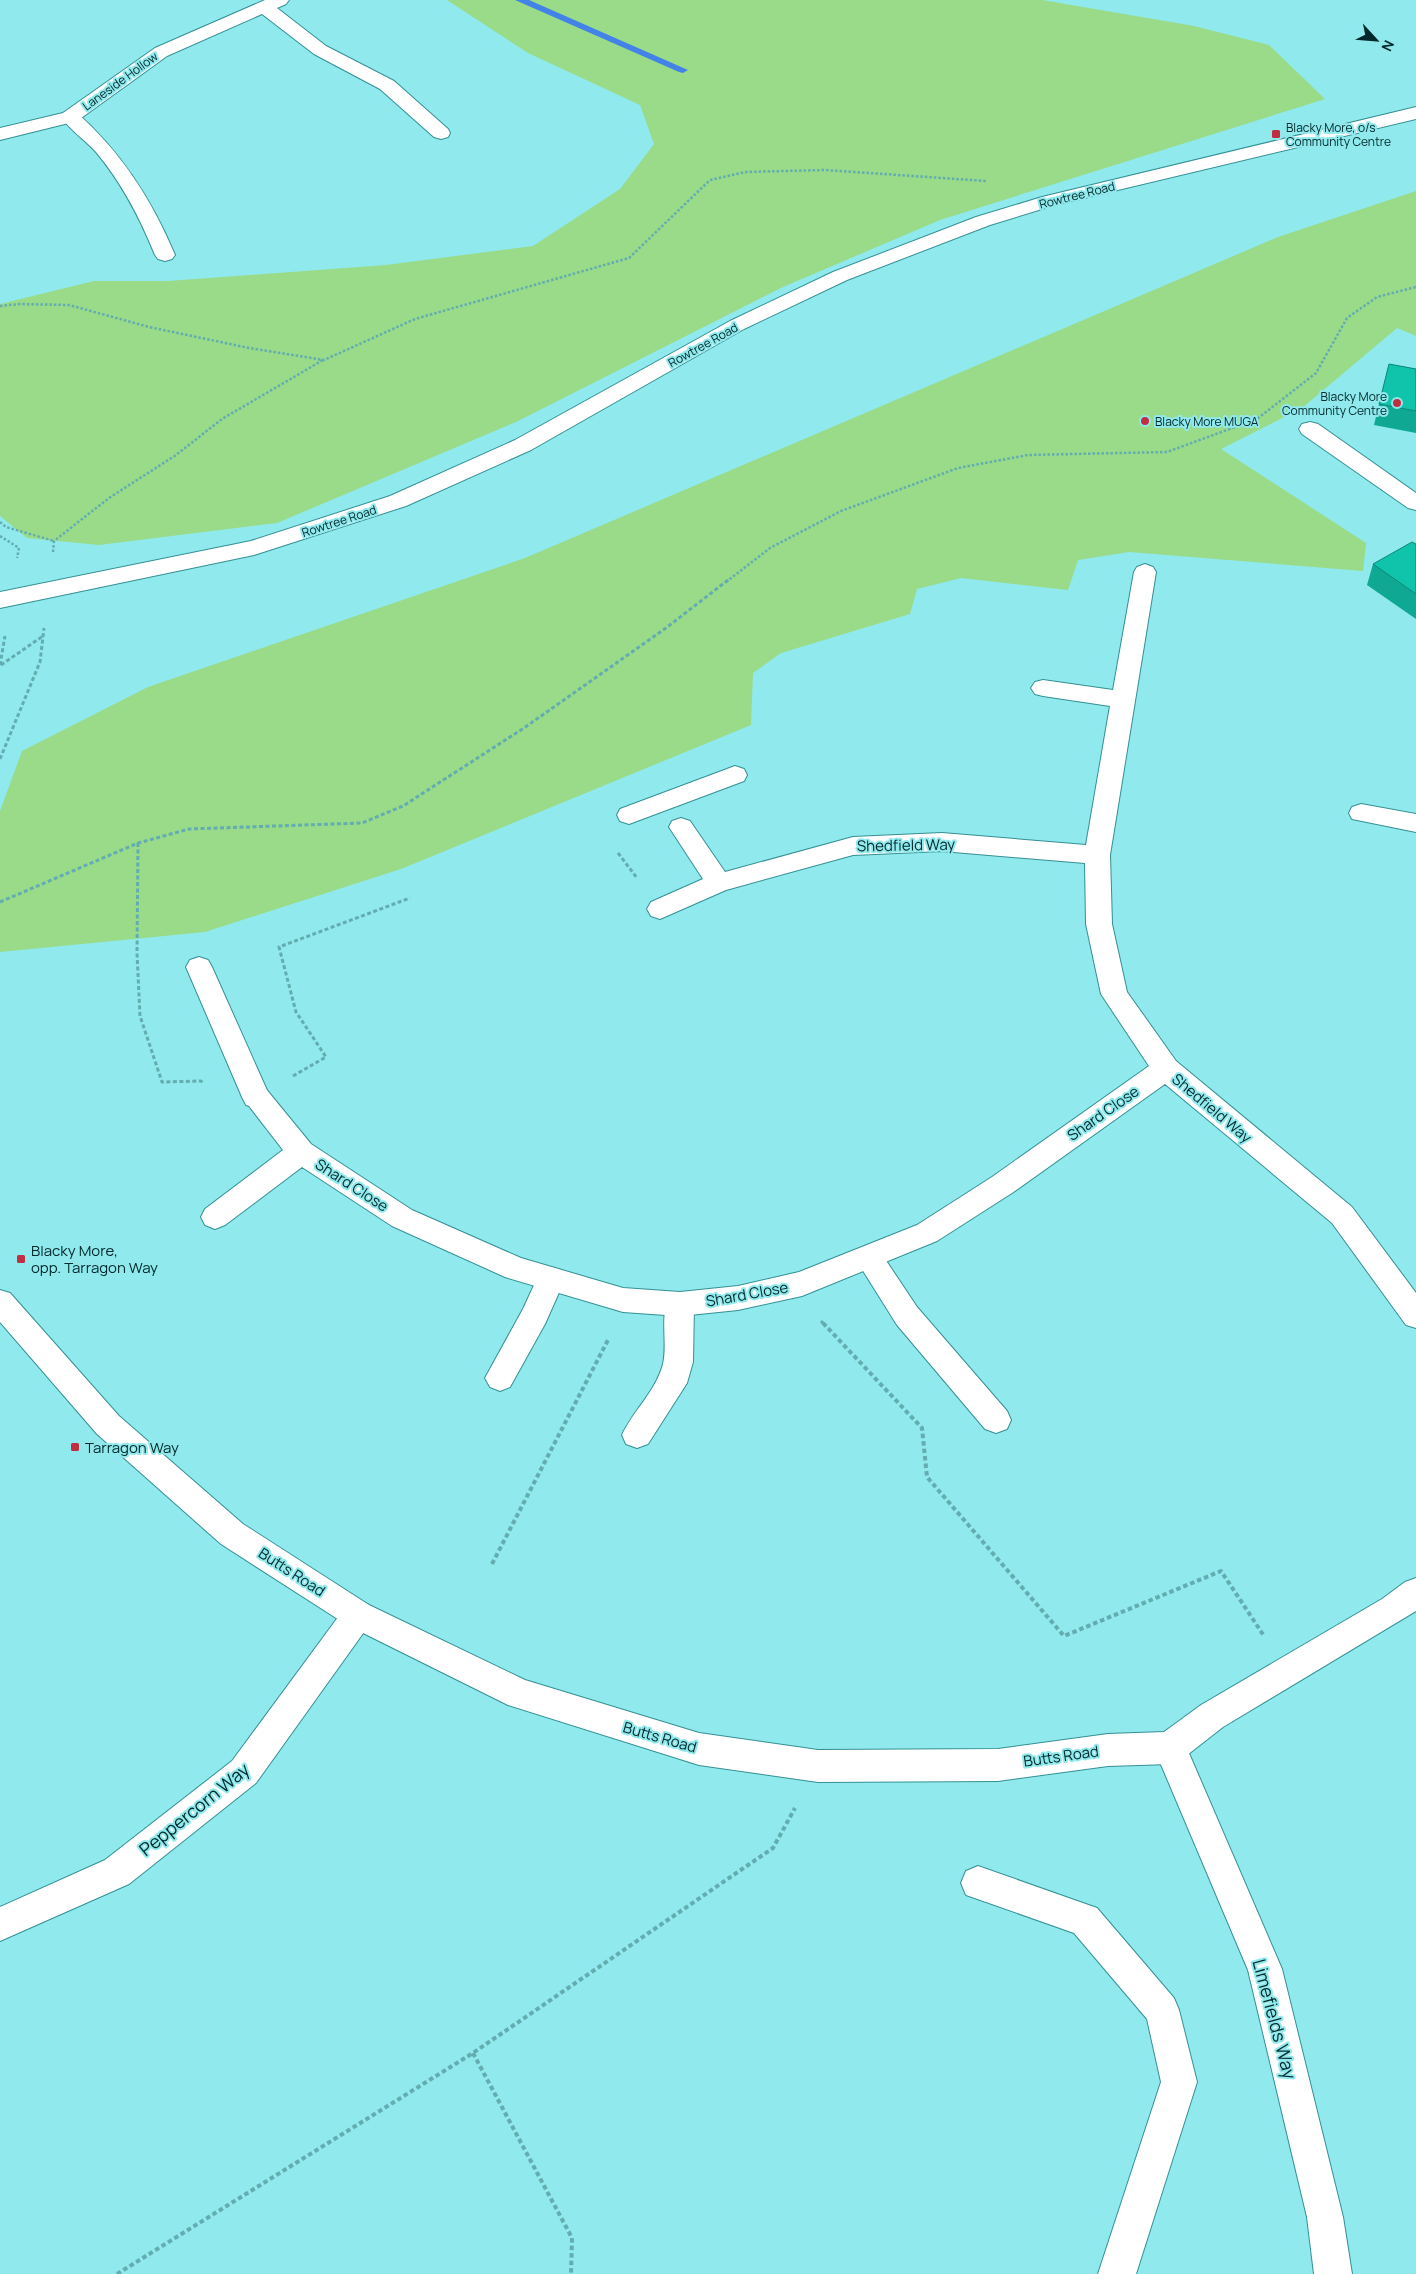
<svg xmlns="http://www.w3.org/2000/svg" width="1416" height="2274" viewBox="0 0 1416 2274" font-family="Manrope,sans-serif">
<rect width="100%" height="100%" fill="#90e9ec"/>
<path fill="#99db88" d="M 447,0 L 1042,0 L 1194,26 L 1269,45 L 1325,99 L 940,220 L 783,287 L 518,421 L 277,523 L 99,545 L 27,538 L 0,516 L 0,304 L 94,281 L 168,281 L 386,265 L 533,246 L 620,189 L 654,144 L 640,105 L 528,53 Z
M 1416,191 L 1416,336 L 1397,328 L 1302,408 L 1221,449 L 1366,543 L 1363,571 L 1129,552 L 1078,560 L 1068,590 L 961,578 L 917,589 L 910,614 L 781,653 L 753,673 L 751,725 L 401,869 L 205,932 L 0,952 L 0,811 L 22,751 L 148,687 L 525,558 L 1278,237 Z"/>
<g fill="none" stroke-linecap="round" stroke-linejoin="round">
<path fill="#4383e7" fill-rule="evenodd" d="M 515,0 L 529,0 L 688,70 L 683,73 L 679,72 Z"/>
<g stroke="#349094" stroke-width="2">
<path id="service" d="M 70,111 L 77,113 C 122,153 152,200 175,255 L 172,259 L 165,261 L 158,259 L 155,255 C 140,218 122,183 96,152 C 85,140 70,130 61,117 L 63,113 Z
M 1310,422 L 1318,424 L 1416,493 L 1416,510 L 1408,508 L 1302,434 L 1299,429 L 1302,424 Z
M 735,766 L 744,769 L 747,775 L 744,781 L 629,824 L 620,821 L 617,815 L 620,809 Z
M 1361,804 L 1416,814 L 1416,832 L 1352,819 L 1349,813 L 1352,807 Z
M 199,957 L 208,960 L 212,967 L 270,1097 L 266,1105 L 256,1108 L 246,1105 L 242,1097 L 186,967 L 190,960 Z
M 869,1246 L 879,1250 L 917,1307 L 1007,1411 L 1011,1420 L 1007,1429 L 996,1433 L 985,1429 L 897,1325 L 855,1258 L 859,1250 Z
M 551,1267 L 561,1270 L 565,1279 L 545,1324 L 510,1387 L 500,1391 L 490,1387 L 485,1378 L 490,1369 L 523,1309 L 541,1270 Z
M 680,1292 L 690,1295 L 694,1304 L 693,1362 L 687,1383 L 648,1444 L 637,1448 L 626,1444 L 622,1435 C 633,1411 656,1391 663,1364 C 668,1342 659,1316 670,1295 Z
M 978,1866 L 1097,1908 L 1174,1998 L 1179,2010 L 1197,2082 L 1136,2274 L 1098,2274 L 1161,2082 L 1147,2019 L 1074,1933 L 966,1895 L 961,1883 L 966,1871 Z"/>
</g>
<g stroke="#349094" stroke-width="2">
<path id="minor" d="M 265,0 L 289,0 L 286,4 L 277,8 L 326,46 L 394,81 L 448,129 L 450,133 L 448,137 L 441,139 L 434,137 L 380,89 L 314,54 L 262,14 L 167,56 L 77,121 L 0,140 L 0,128 L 63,113 L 155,48 Z
M 1145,564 L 1153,567 L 1156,572 L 1110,855 L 1112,924 L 1127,992 L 1176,1061 L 1352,1207 L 1416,1293 L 1416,1328 L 1406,1325 L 1332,1223 L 1165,1084 L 1012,1193 L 937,1241 L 802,1296 L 738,1310 L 680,1316 L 623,1312 L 505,1277 L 392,1226 L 302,1167 L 225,1225 L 215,1229 L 205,1225 L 201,1217 L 205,1209 L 283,1150 L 242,1097 L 246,1089 L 256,1086 L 266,1089 L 311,1144 L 412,1210 L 521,1258 L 623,1288 L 680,1292 L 738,1286 L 799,1272 L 917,1225 L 992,1177 L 1149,1066 L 1101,994 L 1086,924 L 1085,863 L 942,851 L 853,855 L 726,890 L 660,919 L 651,916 L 647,909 L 651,902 L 703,879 L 669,827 L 672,821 L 681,818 L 690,821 L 725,872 L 853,837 L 942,833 L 1086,845 L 1110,706 L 1043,696 L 1035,694 L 1031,688 L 1035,682 L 1043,680 L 1113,690 L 1134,572 L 1137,567 Z
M 358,1600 L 369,1605 L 374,1615 L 369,1625 L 256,1783 L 129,1884 L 0,1941 L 0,1907 L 105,1860 L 232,1761 L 347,1605 Z
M 1170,1732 L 1182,1737 L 1282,1969 L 1343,2217 L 1352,2274 L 1314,2274 L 1307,2217 L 1248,1970 L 1154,1748 L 1158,1737 Z"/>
</g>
<g stroke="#349094" stroke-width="2">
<path id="tertiary" d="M 1416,107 L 1416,119 L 1055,205 L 990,225 L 847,280 L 744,329 L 531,450 L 406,506 L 254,555 L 0,608 L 0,592 L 251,541 L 390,496 L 515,440 L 730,321 L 833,272 L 976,217 L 1042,197 Z
M 0,1290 L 10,1293 L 119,1416 L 243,1524 L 369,1605 L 525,1680 L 699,1733 L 818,1750 L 998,1749 L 1108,1734 L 1164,1732 L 1201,1705 L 1382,1599 L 1405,1582 L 1416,1578 L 1416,1611 L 1223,1727 L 1182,1759 L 1170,1764 L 1108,1766 L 998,1781 L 818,1782 L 699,1765 L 508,1705 L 347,1625 L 221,1544 L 97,1434 L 0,1322 Z"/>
</g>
<path stroke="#63adb0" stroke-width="2.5" stroke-dasharray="2.5 2" stroke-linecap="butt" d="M 0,306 L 20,304 L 69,305 L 149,327 L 249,348 L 324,360 L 415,319 L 629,258 L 710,180 L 745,172 L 825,170 L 986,181
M 0,522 L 6,527 L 54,541
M 0,536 L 19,548 L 17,558
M 53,552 L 54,541 L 109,498 L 176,455 L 222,419 L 323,360
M 726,582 L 770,548 L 841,511 L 958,468 L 1028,455 L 1167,452 L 1257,419 L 1316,373 L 1347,318 L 1377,297 L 1416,287"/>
<path stroke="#63adb0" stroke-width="3" stroke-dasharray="4 2.5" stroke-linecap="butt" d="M 0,665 L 5,636
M 1,665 L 43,636
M 0,759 L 40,662 L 44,628
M 138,843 L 137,953 L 140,1016 L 162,1082 L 201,1081 L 203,1083
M 618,853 L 637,878
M 0,902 L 138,843 L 189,829 L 362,823 L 403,806 L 524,728 L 666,628 L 728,580
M 293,1076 L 326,1057 L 296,1012 L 279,947 L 410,898
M 821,1321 L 824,1324"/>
<path stroke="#63adb0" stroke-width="4" stroke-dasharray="4.5 3" stroke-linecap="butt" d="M 823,1323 L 922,1428 L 927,1477 L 1064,1636 L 1221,1571 L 1264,1636
M 492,1564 L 609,1338
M 473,2053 L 572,2238 L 571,2274
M 117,2274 L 473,2053 L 773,1848 L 795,1808"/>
<use href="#service" fill="#fff" fill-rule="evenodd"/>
<use href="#minor" fill="#fff" fill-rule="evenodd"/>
<use href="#tertiary" fill="#fff" fill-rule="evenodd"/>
</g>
<path fill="#0ea893" d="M 1389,364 L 1416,369 L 1416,433 L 1374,425 Z
M 1416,544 L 1416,619 L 1367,585 L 1373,564 Z"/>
<path fill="#10c3ab" stroke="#0b8878" d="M 1389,364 L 1416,369 L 1416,411 L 1379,404 Z
M 1412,542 L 1416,544 L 1416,594 L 1373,564 Z"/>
<g fill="#c02f41" stroke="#90e9ec" stroke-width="2">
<rect x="1271" y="129" width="10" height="10" rx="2.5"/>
<circle cx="1397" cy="403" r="5"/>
<circle cx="1145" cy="421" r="5"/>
<rect x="16" y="1254" width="10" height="10" rx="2.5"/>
<rect x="70" y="1442" width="10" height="10" rx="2.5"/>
</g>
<g text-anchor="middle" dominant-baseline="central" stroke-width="4" stroke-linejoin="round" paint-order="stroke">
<g font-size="12" fill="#00282a" stroke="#90e9ec">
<text transform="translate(120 81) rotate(-36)">Laneside Hollow</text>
<text transform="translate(1077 195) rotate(-14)">Rowtree Road</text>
<text transform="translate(703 345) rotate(-29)">Rowtree Road</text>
<text transform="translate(339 521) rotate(-18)">Rowtree Road</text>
</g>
<g font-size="12" fill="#00282a" stroke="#90e9ec" text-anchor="start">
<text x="1286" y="127">Blacky More, o/s<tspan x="1286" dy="14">Community Centre</tspan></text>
<text x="1387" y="396" text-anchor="end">Blacky More<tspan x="1387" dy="14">Community Centre</tspan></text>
<text x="1155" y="421">Blacky More MUGA</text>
</g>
<g font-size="15" fill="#00282a" stroke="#90e9ec">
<text transform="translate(906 845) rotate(-1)">Shedfield Way</text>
<text transform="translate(1212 1108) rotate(40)">Shedfield Way</text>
<text transform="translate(1103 1113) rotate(-35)">Shard Close</text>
<text transform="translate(352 1185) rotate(33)">Shard Close</text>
<text transform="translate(747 1294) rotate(-10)">Shard Close</text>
<text transform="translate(292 1572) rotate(33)">Butts Road</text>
<text transform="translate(660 1737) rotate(16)">Butts Road</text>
<text transform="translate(1061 1756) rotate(-8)">Butts Road</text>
</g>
<g font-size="15" fill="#00282a" stroke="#90e9ec" text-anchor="start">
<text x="31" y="1250">Blacky More,<tspan x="31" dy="17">opp. Tarragon Way</tspan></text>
<text x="85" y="1447">Tarragon Way</text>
</g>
<g font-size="18" fill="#00282a" stroke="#90e9ec">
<text transform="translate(194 1809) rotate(-39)">Peppercorn Way</text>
<text transform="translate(1275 2019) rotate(75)">Limefields Way</text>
</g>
</g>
<g transform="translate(1376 40) rotate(116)" stroke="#90e9ec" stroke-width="4" paint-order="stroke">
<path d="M0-4L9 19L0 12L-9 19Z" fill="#00282a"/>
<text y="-8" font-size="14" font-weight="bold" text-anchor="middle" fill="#00282a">N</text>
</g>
</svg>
